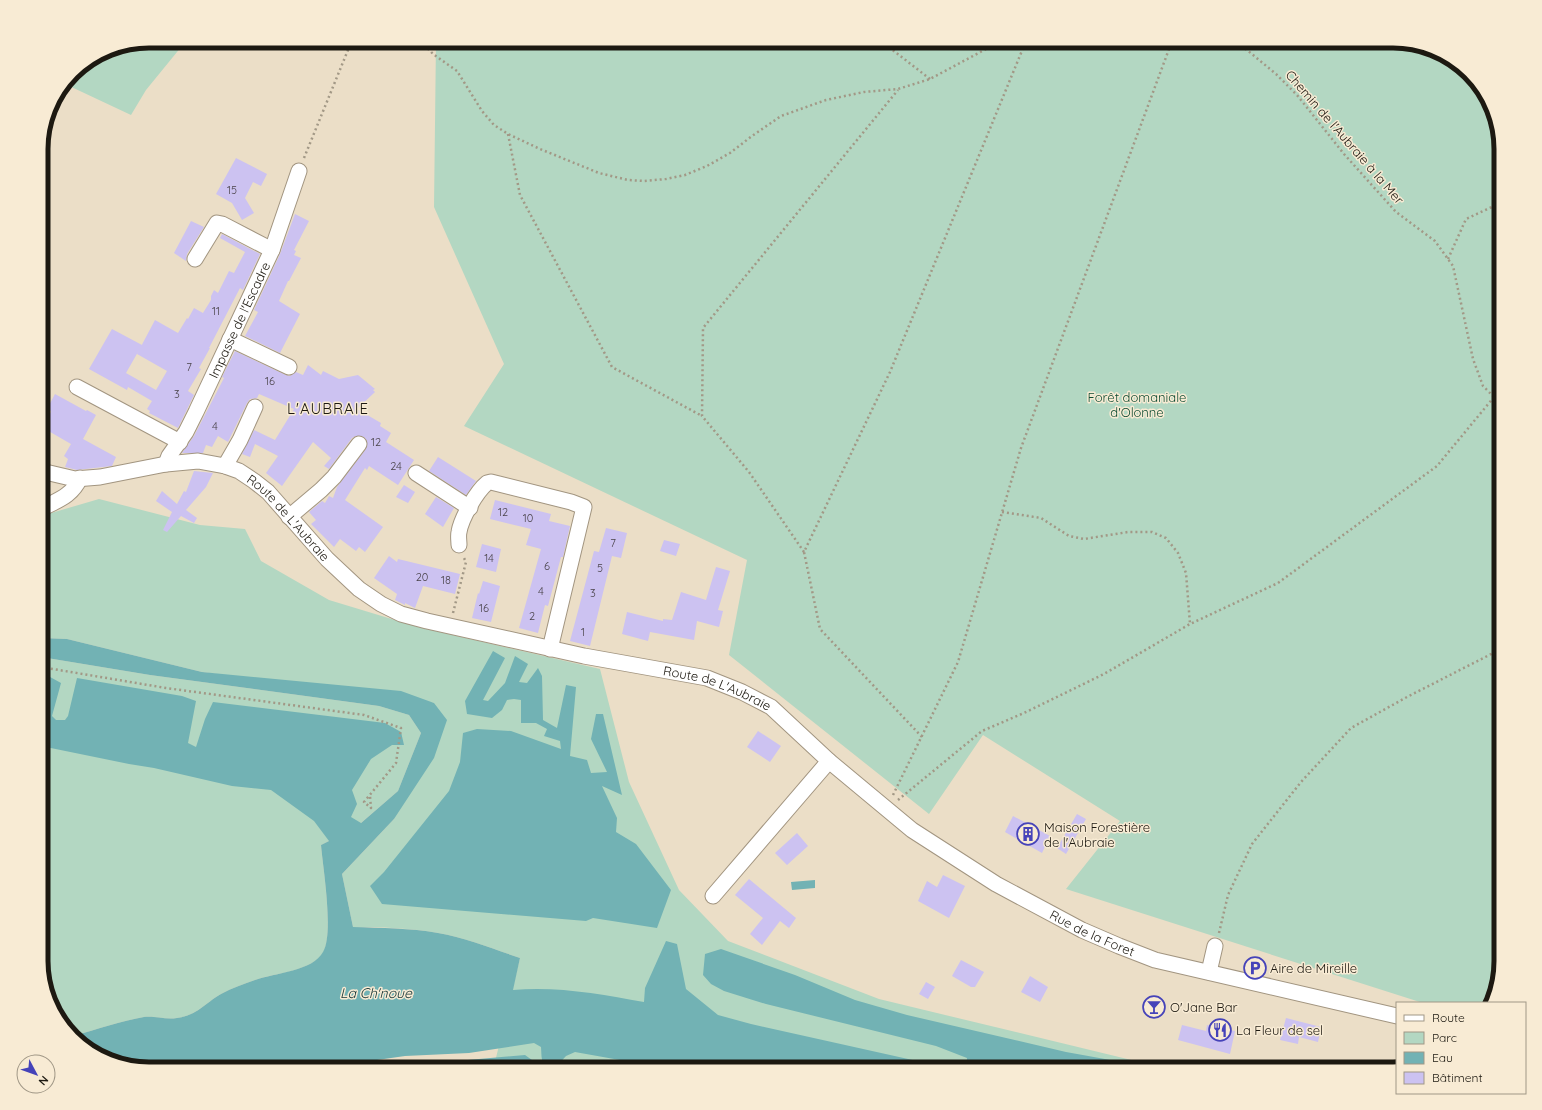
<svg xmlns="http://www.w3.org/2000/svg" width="1542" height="1110" viewBox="0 0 1542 1110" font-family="Quicksand,sans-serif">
<rect width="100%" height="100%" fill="#ebdec7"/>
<path fill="#b3d7c2" d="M 149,41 L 186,41 L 146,90 L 131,115 L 65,84 L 73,73 L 108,49 Z
M 436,41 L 1393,41 L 1427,47 L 1458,63 L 1490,101 L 1501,149 L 1501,961 L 1495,995 L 1491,1003 L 1423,1003 L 1066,889 L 1120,821 L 983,735 L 929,814 L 729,655 L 747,560 L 464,426 L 504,364 L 434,207 Z
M 99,499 L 200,525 L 245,529 L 261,561 L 329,600 L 418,627 L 600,669 L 629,782 L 679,890 L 728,941 L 879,999 L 1152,1065 L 1319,1066 L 1323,1069 L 346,1069 L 425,1064 L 495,1062 L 520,958 C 493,949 466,938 438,933 C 410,928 381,927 353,927 L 342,874 L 394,819 L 434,703 L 202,672 L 67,639 L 41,638 L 41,516 Z
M 41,657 L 150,675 L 379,706 L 409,715 L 421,733 L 398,791 L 355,828 L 321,845 C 323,868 334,934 323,953 C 312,971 275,973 255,980 C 244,984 232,988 221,994 C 205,1003 198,1015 177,1018 C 166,1020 156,1016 144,1017 C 121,1021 97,1029 74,1036 L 55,1015 L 41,967 Z"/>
<path fill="#72b2b4" d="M 41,638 L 67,639 L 202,672 L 401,691 L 434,703 L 447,720 L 434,758 L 394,819 L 342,874 L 353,927 C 381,928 410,928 438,933 C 466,938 493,949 520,958 L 513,990 C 556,986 601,994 644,1002 L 645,988 L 666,941 L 677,944 L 686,989 L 718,1015 L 751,1024 L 953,1069 L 670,1069 L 575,1052 L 566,1056 L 555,1068 C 540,1064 542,1061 541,1047 L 534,1043 L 469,1053 L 405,1056 L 363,1062 L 326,1064 L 292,1069 L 149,1069 L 114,1063 L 84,1047 L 74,1036 C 97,1029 121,1021 144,1017 C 156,1016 166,1020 177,1018 C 198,1015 205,1003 221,994 C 232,988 244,984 255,980 C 275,973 313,971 323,952 C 334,934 323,868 321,845 L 329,841 L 314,821 L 271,790 L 232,786 L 154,768 L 129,764 L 41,746 L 41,672 L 61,683 L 52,716 L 56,720 L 65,720 L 68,716 L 77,678 L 182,696 L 196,701 L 188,743 L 196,747 L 205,719 L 213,702 L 385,723 L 401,732 L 404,745 L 392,745 L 371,759 L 352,790 L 357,804 L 351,817 L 361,823 L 398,791 L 421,733 L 409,715 L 379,706 L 150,675 L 41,657 Z
M 493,651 L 505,658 L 483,700 L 488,701 L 505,683 L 515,656 L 528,664 L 519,682 L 527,683 L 538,668 L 542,676 L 543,720 L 557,728 L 566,685 L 576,687 L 570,756 L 587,760 L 591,773 L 607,772 L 591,739 L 596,714 L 603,714 L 622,795 L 602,786 L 617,818 L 616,832 L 636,844 L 671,890 L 657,928 L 593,918 L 586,921 L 382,904 L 370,886 L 384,872 L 449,791 L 460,762 L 463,733 L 477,729 L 511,731 L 561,749 L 560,741 L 544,736 L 547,729 L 536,723 L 521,723 L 521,700 L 514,699 L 507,700 L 502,710 L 492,718 L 467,714 L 465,701 Z
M 815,880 L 815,888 L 792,890 L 791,882 Z
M 721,949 L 795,975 L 855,1000 L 907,1015 L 1066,1052 L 1116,1061 L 1114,1069 L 966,1069 L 967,1058 L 936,1046 L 766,1004 L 724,991 L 711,984 L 703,975 L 705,954 Z
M 525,1055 L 532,1060 L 532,1069 L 366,1069 Z"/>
<path fill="#ccc2f1" d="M 236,158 L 267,174 L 261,186 L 253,182 L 245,198 L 254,213 L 242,220 L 232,203 L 216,194 Z
M 295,214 L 309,221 L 294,250 L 296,251 L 294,255 L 301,258 L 289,281 L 288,281 L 279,301 L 300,314 L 280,353 L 245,336 L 258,312 L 254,310 L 280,254 Z
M 191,221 L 204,227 L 187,254 L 186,261 L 174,253 Z
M 222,234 L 260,254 L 243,290 L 240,288 L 209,348 L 210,348 L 199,368 L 201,369 L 188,391 L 194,395 L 178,428 L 149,413 L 150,411 L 147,409 L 152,401 L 128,387 L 127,390 L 89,369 L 112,329 L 142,345 L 126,373 L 156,390 L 167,371 L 137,354 L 155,320 L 178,333 L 187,318 L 188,319 L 194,308 L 203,313 L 211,300 L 211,296 L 214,290 L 218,293 L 229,271 L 234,273 L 245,252 L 220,238 Z
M 235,351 L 286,375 L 290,376 L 296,372 L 303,375 L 308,365 L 321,375 L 323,371 L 339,379 L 358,375 L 375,389 L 373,390 L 375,392 L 357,409 L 381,423 L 380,426 L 391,433 L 386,442 L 414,460 L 398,485 L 369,466 L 367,470 L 365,468 L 345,500 L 383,527 L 365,552 L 359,547 L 356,551 L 340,539 L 334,547 L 311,524 L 316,520 L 309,512 L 322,501 L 325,503 L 329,496 L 333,498 L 337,487 L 366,449 L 367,441 L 364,437 L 356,436 L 352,438 L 329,469 L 324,466 L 331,458 L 313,442 L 282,486 L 266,473 L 278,456 L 255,444 L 250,457 L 242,454 L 254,430 L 275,440 L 294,409 L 259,394 L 257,398 L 250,399 L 247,403 L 228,442 L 218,436 L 212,447 L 206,445 L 203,453 L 182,453 L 194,436 L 224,378 L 222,377 Z
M 55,394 L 86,411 L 87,410 L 96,415 L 83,439 L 116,457 L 112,466 L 77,470 L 65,467 L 68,459 L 64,456 L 71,444 L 45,429 L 51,411 L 47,409 Z
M 438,457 L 476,481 L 466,495 L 429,471 Z
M 194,471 L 213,473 L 206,487 L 186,510 L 197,518 L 194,523 L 181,516 L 167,532 L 163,530 L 172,512 L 156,501 L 162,491 L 177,504 L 184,491 L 186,492 Z
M 404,485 L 415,492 L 408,503 L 396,497 Z
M 436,497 L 454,508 L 443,527 L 425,514 Z
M 495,500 L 551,514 L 549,521 L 570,526 L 563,557 L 561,557 L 548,606 L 545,605 L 538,633 L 519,628 L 541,549 L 526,545 L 531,529 L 490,519 Z
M 606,528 L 627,533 L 621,558 L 612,556 L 590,646 L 570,641 L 594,551 L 599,552 Z
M 664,540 L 680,544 L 676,556 L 660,551 Z
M 482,544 L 501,549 L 496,572 L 476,567 Z
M 389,556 L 397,562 L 398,559 L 460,574 L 455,594 L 423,586 L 415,608 L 405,603 L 405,605 L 395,600 L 397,594 L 374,578 Z
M 716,567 L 730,571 L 718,610 L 723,611 L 719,627 L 697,621 L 694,640 L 650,632 L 648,641 L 622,634 L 627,612 L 663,621 L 663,619 L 672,620 L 681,592 L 706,600 Z
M 483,581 L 500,586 L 491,622 L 472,618 L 478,593 L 479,594 Z
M 758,731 L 781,746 L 770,762 L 747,747 Z
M 1077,814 L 1086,819 L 1066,854 L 1057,848 Z
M 1013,816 L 1050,836 L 1042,853 L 1005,832 Z
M 797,833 L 808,846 L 787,865 L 775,853 Z
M 943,875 L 965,886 L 949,918 L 918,901 L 927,881 L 937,887 Z
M 749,879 L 796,918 L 789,928 L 780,921 L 762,945 L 750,934 L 763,918 L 735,895 Z
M 961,960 L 984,972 L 975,987 L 971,987 L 952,976 Z
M 1030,976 L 1048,987 L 1040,1002 L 1021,992 Z
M 926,982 L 935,987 L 928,999 L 919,994 Z
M 1286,1018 L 1321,1027 L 1318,1042 L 1299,1037 L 1298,1044 L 1280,1040 Z
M 1182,1025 L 1206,1031 L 1207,1025 L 1235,1031 L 1230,1054 L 1178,1040 Z"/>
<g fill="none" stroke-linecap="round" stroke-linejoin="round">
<g stroke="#a29580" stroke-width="17">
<g id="minor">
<path d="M 195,259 L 217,223 L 222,224 L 272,250"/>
<path d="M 230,339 L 289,367"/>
<path d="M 77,387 L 180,442"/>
<path id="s1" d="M 166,464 L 169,456 L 186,432 L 196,412 L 272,250 L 299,171"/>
<path d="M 225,466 L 240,440 L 255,407"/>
<path id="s2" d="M 41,471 L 75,479 L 100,477 L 166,464 L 198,461 L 225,466 L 239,471 L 254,481 L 268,492 L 327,559 L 359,589 L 381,604 L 401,614 L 427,621 L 584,656 L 707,678 L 742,692 L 771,707 L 829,761 L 912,830 L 996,884 L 1082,930 L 1119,946 L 1155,960 L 1397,1016"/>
<path d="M 416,473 L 470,508"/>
<path d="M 41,509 C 58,500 72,496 80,478"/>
<path d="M 289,517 L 321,490 L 334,477 L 359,444"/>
<path d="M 459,545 C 459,541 458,536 459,532 C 461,519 476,492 487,483 L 491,482 L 571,502 L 584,507 L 550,649"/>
<path d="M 713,896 L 829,761"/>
<path d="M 1209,972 L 1215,946"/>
</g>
</g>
<path stroke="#a29886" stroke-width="2.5" stroke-dasharray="2 3" stroke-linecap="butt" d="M 421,41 L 433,54 L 457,71 L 482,111 L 494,125 L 508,134 L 540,149 L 599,173 L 628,180 L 644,181 L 666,179 L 685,175 L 707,166 L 730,153 L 752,136 L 781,116 L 826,100 L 864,92 L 898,89 L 930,79 L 1001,41
M 881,41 L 930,79
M 1232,41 L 1247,50 L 1276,74 L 1297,95 L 1344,154 L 1396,212 L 1435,241 L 1453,266 L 1473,359 L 1483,386 L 1494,397 L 1501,399
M 508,134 L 520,195 L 612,367 L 702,416
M 304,158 L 348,50 L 354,41
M 1448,259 L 1466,219 L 1494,206 L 1501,205
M 1002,512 L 1041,518 L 1069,536 L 1084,539 L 1128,532 L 1152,532 L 1166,538 L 1178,553 L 1186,573 L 1190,624
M 804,552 L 749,472 L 702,416 L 703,328 L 898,90
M 453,613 L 466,562 L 464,558
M 41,667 L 166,688 L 364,715 L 401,728 L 396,763 L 364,802 L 371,808 L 370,796
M 922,737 L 820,629 L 804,552 L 890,372 L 1026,41
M 893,795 L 958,662 L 1021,448 L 1172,41
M 898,800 L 982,731 L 1024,713 L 1104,674 L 1190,624 L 1278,583 L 1437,466 L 1494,397
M 1219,933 L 1228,895 L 1252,844 L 1301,782 L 1351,728 L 1407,697 L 1501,649"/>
<use href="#minor" stroke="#fff" stroke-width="15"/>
</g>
<defs>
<g id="building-ring" transform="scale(1.15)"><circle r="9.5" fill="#f8ebd4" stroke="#4643b9" stroke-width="1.5"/><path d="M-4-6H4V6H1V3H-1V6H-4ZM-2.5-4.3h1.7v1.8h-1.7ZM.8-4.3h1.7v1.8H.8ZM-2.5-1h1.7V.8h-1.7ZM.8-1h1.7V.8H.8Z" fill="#4643b9"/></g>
<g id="parking-ring" transform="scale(1.15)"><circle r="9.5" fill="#f8ebd4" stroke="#4643b9" stroke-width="1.5"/><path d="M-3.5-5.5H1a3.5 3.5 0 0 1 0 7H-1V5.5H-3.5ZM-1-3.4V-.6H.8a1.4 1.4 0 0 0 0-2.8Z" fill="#4643b9"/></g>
<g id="bar-ring" transform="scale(1.15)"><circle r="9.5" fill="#f8ebd4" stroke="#4643b9" stroke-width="1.5"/><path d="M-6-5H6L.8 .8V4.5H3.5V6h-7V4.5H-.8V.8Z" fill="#4643b9"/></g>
<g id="restaurant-ring" transform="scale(1.15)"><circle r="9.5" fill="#f8ebd4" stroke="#4643b9" stroke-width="1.5"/><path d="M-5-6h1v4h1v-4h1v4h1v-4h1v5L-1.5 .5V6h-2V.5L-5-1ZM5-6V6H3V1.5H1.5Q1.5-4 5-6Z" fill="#4643b9"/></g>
</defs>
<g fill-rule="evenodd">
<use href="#building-ring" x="1028" y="834"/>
<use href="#parking-ring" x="1255" y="968"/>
<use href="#bar-ring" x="1154" y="1007"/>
<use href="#restaurant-ring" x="1220" y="1030"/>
</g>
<g text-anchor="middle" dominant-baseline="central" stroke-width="3" stroke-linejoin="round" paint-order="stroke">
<g font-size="11" fill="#494349">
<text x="232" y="190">15</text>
<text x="216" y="311">11</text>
<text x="189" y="367">7</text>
<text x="270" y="381">16</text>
<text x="177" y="394">3</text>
<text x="215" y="426">4</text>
<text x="376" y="442">12</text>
<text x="396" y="466">24</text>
<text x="503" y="512">12</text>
<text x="528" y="518">10</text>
<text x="613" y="543">7</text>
<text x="489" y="558">14</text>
<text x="547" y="566">6</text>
<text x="600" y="568">5</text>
<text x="422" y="577">20</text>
<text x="446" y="580">18</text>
<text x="541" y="591">4</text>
<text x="593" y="593">3</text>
<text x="484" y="608">16</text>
<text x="532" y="616">2</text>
<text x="583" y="632">1</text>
</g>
<g font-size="13" fill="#1d1911" stroke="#f8ebd4">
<text transform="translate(1345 137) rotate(49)">Chemin de l'Aubraie à la Mer</text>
<text stroke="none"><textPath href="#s1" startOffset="162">Impasse de l'Escadre</textPath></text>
<text stroke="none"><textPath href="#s2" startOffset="270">Route de L'Aubraie</textPath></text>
<text stroke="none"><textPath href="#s2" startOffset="745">Route de L'Aubraie</textPath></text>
<text stroke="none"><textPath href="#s2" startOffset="1198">Rue de la Foret</textPath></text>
</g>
<g font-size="13" fill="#0d4c32" stroke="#f8ebd4">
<text x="1137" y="397">Forêt domaniale<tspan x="1137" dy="15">d'Olonne</tspan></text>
</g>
<g font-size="13" fill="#1d1911" stroke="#f8ebd4" text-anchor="start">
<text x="1044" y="827">Maison Forestière<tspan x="1044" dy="15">de l'Aubraie</tspan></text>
<text x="1270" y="968">Aire de Mireille</text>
<text x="1170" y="1007">O'Jane Bar</text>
<text x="1236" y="1030">La Fleur de sel</text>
</g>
<g font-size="14" font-style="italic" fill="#143536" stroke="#f8ebd4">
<text x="376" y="993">La Ch'noue</text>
</g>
<g font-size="15" letter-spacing="1" fill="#1d1911" stroke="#f8ebd4">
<text x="328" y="408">L'AUBRAIE</text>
</g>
</g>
<path d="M0 0H1542V1110H0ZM149 48H1393A101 101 0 0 1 1494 149V961A101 101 0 0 1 1393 1062H149A101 101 0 0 1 48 961V149A101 101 0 0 1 149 48Z" fill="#f8ebd4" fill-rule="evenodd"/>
<path fill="none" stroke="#1d1911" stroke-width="5" d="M149 48H1393A101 101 0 0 1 1494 149V961A101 101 0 0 1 1393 1062H149A101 101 0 0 1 48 961V149A101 101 0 0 1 149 48Z"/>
<rect x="1396" y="1002" width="130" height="92" fill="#f8ebd4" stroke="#a09786"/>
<rect x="1404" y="1015" width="20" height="6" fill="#ffffff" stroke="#a09786"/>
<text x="1432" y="1022" font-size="12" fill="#1d1911">Route</text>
<rect x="1404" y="1032" width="20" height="12" fill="#b3d7c2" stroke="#a09786"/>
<text x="1432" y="1042" font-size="12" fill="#1d1911">Parc</text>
<rect x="1404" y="1052" width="20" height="12" fill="#72b2b4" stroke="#a09786"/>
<text x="1432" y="1062" font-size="12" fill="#1d1911">Eau</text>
<rect x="1404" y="1072" width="20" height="12" fill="#ccc2f1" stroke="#a09786"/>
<text x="1432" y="1082" font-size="12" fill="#1d1911">Bâtiment</text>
<g transform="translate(36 1074) rotate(131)"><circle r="19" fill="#f8ebd4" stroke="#a09786"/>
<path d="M0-3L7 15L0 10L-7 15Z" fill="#4643b9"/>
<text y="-6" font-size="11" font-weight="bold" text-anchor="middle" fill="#1d1911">N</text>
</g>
</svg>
